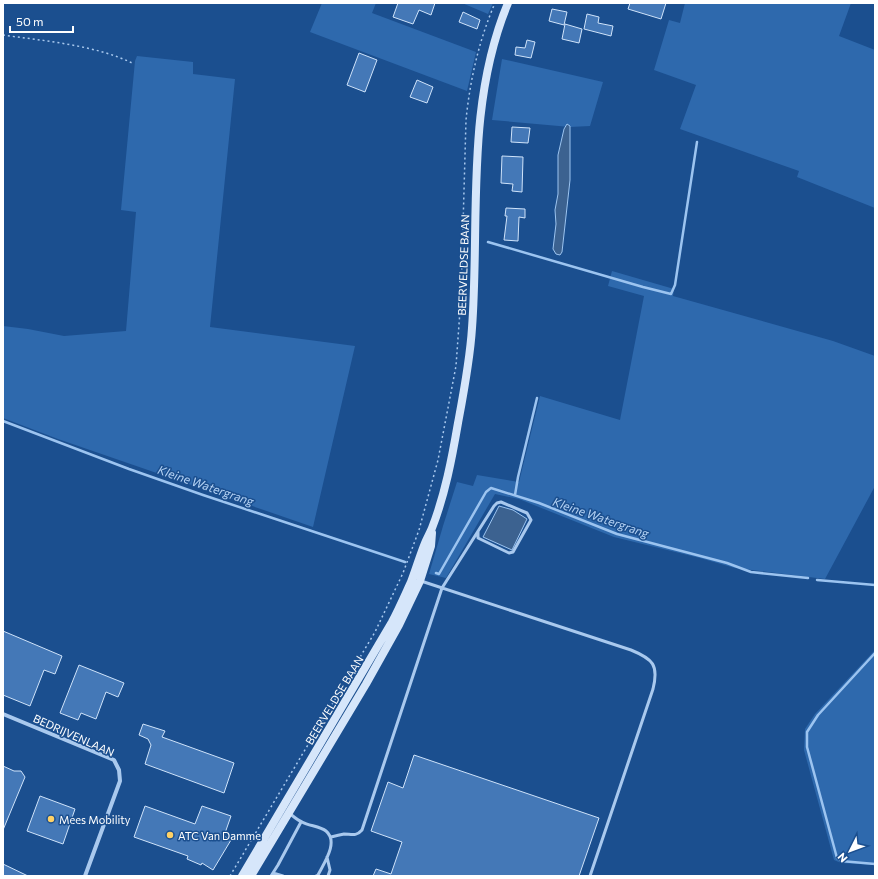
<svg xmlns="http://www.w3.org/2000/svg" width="878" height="879" viewBox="0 0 878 879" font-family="Commissioner,sans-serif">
<rect width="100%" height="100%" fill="#1b4f8f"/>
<path fill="#2e69ad" d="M 322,3 L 376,3 L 372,13 L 476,52 L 467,91 L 310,32 Z
M 462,3 L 493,3 L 488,14 Z
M 685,3 L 851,3 L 839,36 L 875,50 L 875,208 L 797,177 L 799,171 L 680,129 L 696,85 L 654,70 L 669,20 L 680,23 Z
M 137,56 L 193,62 L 193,74 L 235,79 L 210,327 L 355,346 L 313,527 L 58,439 L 3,418 L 3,326 L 28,329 L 64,336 L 126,331 L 136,212 L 121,210 L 135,61 Z
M 502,59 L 603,82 L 590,126 L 570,127 L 492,120 Z
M 612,271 L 674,289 L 673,296 L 833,341 L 875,356 L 875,486 L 825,579 L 735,568 L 700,558 L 614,537 L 519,499 L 495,494 L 446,578 L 429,574 L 443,526 L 457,482 L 473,486 L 477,475 L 519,482 L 540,396 L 620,420 L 644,296 L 608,286 Z
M 875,650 L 875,865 L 841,863 L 834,860 L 804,750 L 805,729 L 815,714 Z"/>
<path fill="#3c6290" stroke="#9cc4f0" d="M 567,124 L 570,126 L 570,180 L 562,252 L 560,255 L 556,254 L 553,249 L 556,224 L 555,210 L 558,194 L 558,155 L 564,129 Z
M 499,506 L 513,510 L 527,519 L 512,550 L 483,537 Z"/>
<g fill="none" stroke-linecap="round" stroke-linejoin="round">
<path stroke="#9cc4f0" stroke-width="2.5" d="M 488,242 L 643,287 L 671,294 L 675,285 L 697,142
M 3,421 L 129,469 L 203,495 L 405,562
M 515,495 L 518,477 L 537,398
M 436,573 L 439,574 L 486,492 L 491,488 L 539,503 L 617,534 L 727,563 L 751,572 L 808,578
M 817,580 L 875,585
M 875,653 L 818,715 L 807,732 L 807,747 L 837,858 L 841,861 L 875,864"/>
</g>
<path fill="#4478b7" stroke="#cfe3fa" d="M 398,3 L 435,3 L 431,15 L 419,10 L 413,24 L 393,17 Z
M 630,3 L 666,3 L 661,19 L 628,9 Z
M 552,9 L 567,12 L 564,25 L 549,21 Z
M 463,12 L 480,20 L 477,29 L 459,22 Z
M 587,14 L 599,17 L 598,23 L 613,26 L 611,36 L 584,29 Z
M 565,24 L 582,29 L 579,43 L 562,39 Z
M 527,40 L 535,42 L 531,58 L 515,55 L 516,47 L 525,48 Z
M 359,53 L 377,60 L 365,92 L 347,85 Z
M 417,80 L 433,87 L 427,103 L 410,97 Z
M 512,127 L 530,128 L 528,143 L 511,142 Z
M 502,156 L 523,157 L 522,192 L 512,191 L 513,184 L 501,183 Z
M 506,208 L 525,209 L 525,218 L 519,217 L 518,241 L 504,240 L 507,216 L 505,216 Z
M 3,631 L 62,656 L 55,674 L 44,670 L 30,706 L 3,695 Z
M 79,665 L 124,683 L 118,697 L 106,692 L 96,719 L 81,713 L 78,720 L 60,713 Z
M 143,724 L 165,731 L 162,737 L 234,763 L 224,793 L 145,764 L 151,745 L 148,739 L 139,735 Z
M 414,755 L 599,818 L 579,876 L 373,876 L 376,869 L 391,874 L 402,842 L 371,831 L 388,782 L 403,788 Z
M 3,766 L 14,771 L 21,771 L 25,777 L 3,830 Z
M 40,796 L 75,809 L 63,844 L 27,831 Z
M 145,806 L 195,824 L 202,806 L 231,816 L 224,836 L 231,840 L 213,870 L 202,863 L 201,865 L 187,859 L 188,856 L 134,837 Z
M 3,864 L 28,876 L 3,876 Z"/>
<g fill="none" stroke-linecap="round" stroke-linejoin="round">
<path stroke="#a9c9ee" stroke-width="1.5" stroke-dasharray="2 3" stroke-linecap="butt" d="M 3,35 C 44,41 97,45 134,64
M 230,876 L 375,632 L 403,573 L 419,530 L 438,460 L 456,366 L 461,297 L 466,120 C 470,80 479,40 495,3"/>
<path stroke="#a9c9ee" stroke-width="3" d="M 421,581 L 631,650 C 653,659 659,665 653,689 L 590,876
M 289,813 C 293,816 297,820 302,822 C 309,826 320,826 326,831 C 339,842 324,863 318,875 L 316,876
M 331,837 C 335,836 339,835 344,834 C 351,834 356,837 362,830 L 442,588 L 494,506 L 497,503 L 501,502 L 527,513 L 531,520 L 513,552 L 509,553 L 478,538 L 478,531
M 327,857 L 330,870 L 328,876
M 273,873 L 283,876
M 271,876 L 278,865 L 301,822"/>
<path stroke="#a9c9ee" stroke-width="4" d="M 3,714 L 114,760 L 119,770 L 120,781 L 85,876"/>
<path stroke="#d6e6fa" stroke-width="8" d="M 242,876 L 392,622 C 399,609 405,595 411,582 C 416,569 420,555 425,543 C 427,538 430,533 432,528 C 445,495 452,458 458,423 C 464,391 470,360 472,328 C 480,220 465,106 508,3
M 251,876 L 366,684 L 399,625 L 420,581 L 431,546 L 432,533"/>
</g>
<g fill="#ffd166" stroke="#1b4f8f" stroke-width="1.5">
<circle cx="51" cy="819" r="4"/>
<circle cx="170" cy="835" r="4"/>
</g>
<g text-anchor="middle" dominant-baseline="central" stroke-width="3" stroke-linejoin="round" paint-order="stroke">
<g font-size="11" fill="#fff" stroke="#1b4f8f">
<text transform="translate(463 265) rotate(-88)">BEERVELDSE BAAN</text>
<text transform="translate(334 700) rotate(-59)">BEERVELDSE BAAN</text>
<text transform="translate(74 735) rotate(24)">BEDRIJVENLAAN</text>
</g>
<g font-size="11" fill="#fff" stroke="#1b4f8f" text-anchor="start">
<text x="59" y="819">Mees Mobility</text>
<text x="178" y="835">ATC Van Damme</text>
</g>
<g font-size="12" font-style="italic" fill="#b5d3f5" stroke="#1b4f8f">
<text transform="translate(206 485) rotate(19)">Kleine Watergrang</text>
<text transform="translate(601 517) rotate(19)">Kleine Watergrang</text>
</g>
</g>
<rect width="878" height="879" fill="none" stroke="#ffffff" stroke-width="8"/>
<g transform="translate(850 851) rotate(228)" stroke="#1b4f8f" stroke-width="3" paint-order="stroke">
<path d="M0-3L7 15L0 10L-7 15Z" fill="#ffffff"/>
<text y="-6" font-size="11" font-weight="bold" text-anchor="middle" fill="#ffffff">N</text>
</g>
<path d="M10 26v6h63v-6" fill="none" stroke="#ffffff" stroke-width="2"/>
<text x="16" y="26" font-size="12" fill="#ffffff" stroke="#1b4f8f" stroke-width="3" paint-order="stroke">50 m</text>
</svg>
